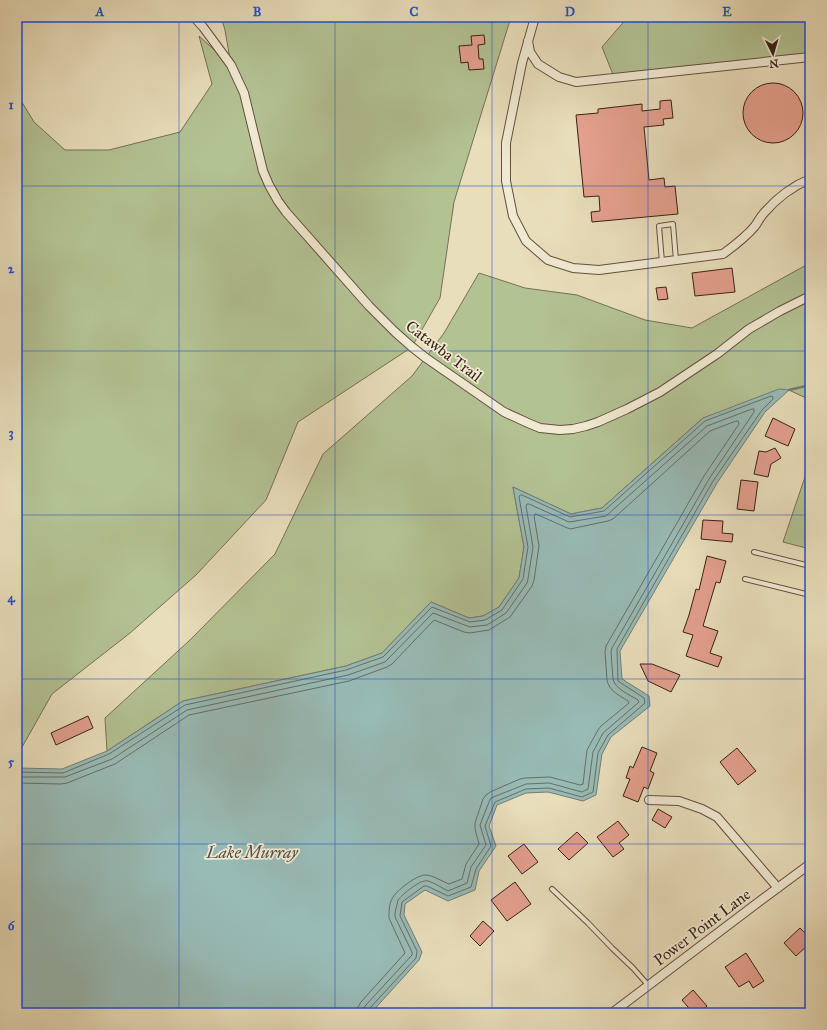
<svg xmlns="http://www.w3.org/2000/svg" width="827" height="1030" viewBox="0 0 827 1030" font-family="'IM FELL Great Primer',serif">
<rect width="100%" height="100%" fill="#e9debb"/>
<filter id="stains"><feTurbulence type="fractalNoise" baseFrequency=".005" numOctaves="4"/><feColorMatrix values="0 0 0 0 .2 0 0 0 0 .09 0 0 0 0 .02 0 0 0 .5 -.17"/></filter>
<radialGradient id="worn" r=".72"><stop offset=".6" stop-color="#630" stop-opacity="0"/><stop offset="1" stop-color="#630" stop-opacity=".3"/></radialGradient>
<path fill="#b3c293" stroke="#767054" d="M 221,17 L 511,17 L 454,202 L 440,298 L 412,347 L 298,422 L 266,500 L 196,575 L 130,633 L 52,694 L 17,756 L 17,94 L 34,122 L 65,150 L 109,150 L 180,132 L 212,84 L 199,36 L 231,65 L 225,30 Z
M 628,17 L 810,17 L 810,57 L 614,77 L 602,47 Z
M 810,263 L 810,400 L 789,390 L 703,418 L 602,508 L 571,514 L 513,487 L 524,547 L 519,578 L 499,607 L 483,616 L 469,618 L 431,602 L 382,653 L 346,666 L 183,701 L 107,751 L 105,718 L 190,640 L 275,554 L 323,454 L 412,376 L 444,333 L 479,273 L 525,288 L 577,295 L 645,320 L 692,328 Z
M 810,462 L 810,549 L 783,542 Z"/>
<path fill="#98bbb6" stroke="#727d76" d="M 779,389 L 789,390 L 765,412 L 717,483 L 620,651 L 622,679 L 649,696 L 650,706 L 611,737 L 602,754 L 596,795 L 583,801 L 548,792 L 526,793 L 497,805 L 489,826 L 496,846 L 479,871 L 475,890 L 448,901 L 425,890 L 405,904 L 404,915 L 422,952 L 419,960 L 371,1013 L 17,1013 L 17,768 L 62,769 L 107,751 L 183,701 L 346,666 L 382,653 L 431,602 L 469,618 L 483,616 L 499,607 L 519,578 L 524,547 L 513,487 L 571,514 L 602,508 L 703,418 Z"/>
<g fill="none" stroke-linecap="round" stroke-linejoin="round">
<path stroke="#686d66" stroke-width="1" d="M 17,772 L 63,773 L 109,754 L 185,705 L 346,670 L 383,657 L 432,607 L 470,622 L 485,620 L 502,610 L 523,579 L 528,547 L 519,497 L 520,495 L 522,495 L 570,517 L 604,511 L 705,421 L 771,396 L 773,397 L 773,399 L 762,410 L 713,481 L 617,649 L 618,681 L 644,698 L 645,703 L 608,735 L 598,753 L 593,792 L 582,797 L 549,788 L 526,789 L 495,802 L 485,826 L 491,846 L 476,869 L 471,887 L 448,896 L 427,886 L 424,886 L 402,902 L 400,916 L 417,951 L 416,958 L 369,1009 L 368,1013
M 17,777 L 65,777 L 112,759 L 187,710 L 348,675 L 385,662 L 388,659 L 433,613 L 470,627 L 487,625 L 506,613 L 527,583 L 528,579 L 533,547 L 526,506 L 527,504 L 529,504 L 569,522 L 606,516 L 707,426 L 752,409 L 754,409 L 754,412 L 709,479 L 612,648 L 611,652 L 613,679 C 615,689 630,695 638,700 L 639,702 L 603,733 L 593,752 L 588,789 L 582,792 L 549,783 L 526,784 L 491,798 L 489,802 L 480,825 L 486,845 L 471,867 L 467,883 L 448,891 C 442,888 435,883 428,881 C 420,879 403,894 398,900 L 395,913 L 395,917 L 412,952 L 412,955 L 365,1006 L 363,1009 L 363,1013
M 17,783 L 61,784 L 67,783 L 115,764 L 189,715 L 349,681 L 387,667 L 392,664 L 434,620 L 464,632 L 470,633 L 489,630 L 510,617 L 532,586 L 534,580 L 539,546 L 534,516 L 535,514 L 536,514 L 565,527 L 570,529 L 608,521 L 613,519 L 710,431 L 736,421 L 738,421 L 739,424 L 704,476 L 606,646 L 605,652 L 607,680 C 609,691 619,695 628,701 L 629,703 L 601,726 L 598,730 L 587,750 L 583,784 L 580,785 L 550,777 L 525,778 L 520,779 L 490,792 L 486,795 L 483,799 L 475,823 L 475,829 L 479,844 L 466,864 L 462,879 L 449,884 C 441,881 433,875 425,875 C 417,875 395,891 392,899 C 389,904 389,912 389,918 L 405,953 L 361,1002 L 358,1007 L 357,1013"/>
<path stroke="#727d76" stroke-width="2.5" d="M 789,390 L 810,385"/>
</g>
<path fill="#e4a08e" stroke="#381f16" d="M 484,35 L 485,44 L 478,45 L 479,59 L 483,59 L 484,69 L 469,70 L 468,62 L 461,63 L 459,46 L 472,45 L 471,36 Z
M743 113a30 30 0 1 1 60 0a30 30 0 1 1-60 0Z
M 671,100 L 673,118 L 663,119 L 664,125 L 644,127 L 649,180 L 664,178 L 665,187 L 675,186 L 678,214 L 592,222 L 591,212 L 600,211 L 599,196 L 584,197 L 576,115 L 598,113 L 598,109 L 642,104 L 642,111 L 660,109 L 660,101 Z
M 732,268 L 735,292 L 695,296 L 692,273 Z
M 666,287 L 668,299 L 658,300 L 656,288 Z
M 773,418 L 795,429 L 788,446 L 765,436 Z
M 775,448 L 781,458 L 771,464 L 768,477 L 754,474 L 759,451 L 766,452 Z
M 741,480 L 758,482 L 754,511 L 737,509 Z
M 703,520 L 723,521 L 722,533 L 733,534 L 732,542 L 701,539 Z
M 707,556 L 726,561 L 720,583 L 716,582 L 703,626 L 718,631 L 710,653 L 722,657 L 718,667 L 686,656 L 693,635 L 683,632 L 689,615 L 696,589 L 699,590 Z
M 640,664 L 652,664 L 680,675 L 671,692 L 648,681 Z
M 88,716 L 93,728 L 56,745 L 51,733 Z
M 642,747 L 657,753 L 650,771 L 654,773 L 648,789 L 644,787 L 638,802 L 623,796 L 630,779 L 626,778 L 630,766 L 633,768 Z
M 737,748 L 756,771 L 738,785 L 720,762 Z
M 658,809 L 672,817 L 665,828 L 652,820 Z
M 618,821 L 629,835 L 619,843 L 624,849 L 613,857 L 597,837 Z
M 577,832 L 588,843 L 569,860 L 558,849 Z
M 524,844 L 538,862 L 522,874 L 508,856 Z
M 515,882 L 531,904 L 507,921 L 491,900 Z
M 483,921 L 494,931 L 480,946 L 470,936 Z
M 800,928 L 810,938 L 810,943 L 796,956 L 784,943 Z
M 746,953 L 764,981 L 753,988 L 749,981 L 739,987 L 725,967 Z
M 693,990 L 707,1006 L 699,1013 L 693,1013 L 682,1000 Z"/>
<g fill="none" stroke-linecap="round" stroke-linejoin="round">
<g stroke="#644f3f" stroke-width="6">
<path id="lane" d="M 662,262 L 659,226 L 673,224 L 676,260
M 754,552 L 810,566
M 745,579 L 810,595
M 552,889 L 588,923 L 612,948 L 633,968 L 648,985"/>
</g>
<g stroke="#644f3f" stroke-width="10">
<path id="street" d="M 194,17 L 203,27 L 231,65 L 244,93 L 263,171 L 269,185 L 278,201 L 286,212 L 369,306 L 395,332 L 412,347 L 426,358 L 504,412 L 528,423 L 540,428 L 560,430 L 573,429 L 586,426 L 598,422 L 627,409 L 660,392 L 717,354 L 749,329 L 780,311 L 810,296
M 535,17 L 522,63 L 506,143 L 506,181 L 513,216 L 526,241 L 548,260 L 573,268 L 599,270 L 723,254 C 734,246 746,237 755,226 C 758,222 760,217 764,213 C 776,199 793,186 810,179
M 528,41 L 530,52 L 538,64 L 559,77 L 576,82 L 810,57
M 649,800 L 679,801 L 702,809 L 717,817 L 778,888
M 612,1013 L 756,904 L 810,864"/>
</g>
<use href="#lane" stroke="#f1ead3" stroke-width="4"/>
<use href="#street" stroke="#f1ead3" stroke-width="8"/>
</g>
<path fill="none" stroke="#1d4ed8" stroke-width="1" stroke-opacity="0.55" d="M 179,17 L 179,1013M 335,17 L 335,1013M 492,17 L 492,1013M 648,17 L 648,1013M 17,186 L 810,186M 17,351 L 810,351M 17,515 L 810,515M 17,679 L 810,679M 17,844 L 810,844"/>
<g text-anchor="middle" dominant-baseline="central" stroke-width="3.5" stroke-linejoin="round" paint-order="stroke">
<g font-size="16" fill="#381f16" stroke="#f1ead3">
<text transform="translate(444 351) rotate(37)">Catawba Trail</text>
<text transform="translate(702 927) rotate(-37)">Power Point Lane</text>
</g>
<g font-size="17" font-style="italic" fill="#554e46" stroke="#f1ead3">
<text x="252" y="852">Lake Murray</text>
</g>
</g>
<rect width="827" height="1030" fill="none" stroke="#e9debb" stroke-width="44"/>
<g transform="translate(773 54) rotate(175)" stroke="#f1ead3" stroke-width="3" paint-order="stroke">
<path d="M0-3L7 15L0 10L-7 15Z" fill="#381f16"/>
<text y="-6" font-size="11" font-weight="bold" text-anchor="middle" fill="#381f16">N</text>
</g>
<rect x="22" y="22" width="783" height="986" fill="none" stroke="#1d4ed8" stroke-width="1.5"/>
<g font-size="13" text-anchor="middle" font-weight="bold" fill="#1d4ed8">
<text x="100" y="16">A</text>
<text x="257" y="16">B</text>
<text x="414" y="16">C</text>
<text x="570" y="16">D</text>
<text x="727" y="16">E</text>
<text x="11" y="109">1</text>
<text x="11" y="273">2</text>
<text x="11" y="437">3</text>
<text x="11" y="602">4</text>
<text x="11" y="766">5</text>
<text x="11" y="930">6</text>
</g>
<rect width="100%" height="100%" filter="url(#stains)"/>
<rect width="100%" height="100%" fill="url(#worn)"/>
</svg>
